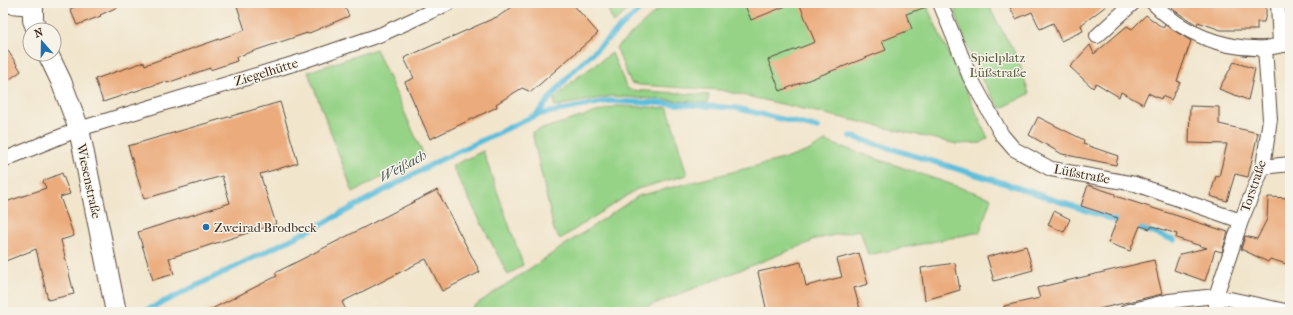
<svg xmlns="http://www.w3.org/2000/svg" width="1293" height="315" viewBox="0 0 1293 315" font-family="'IM FELL French Canon',serif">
<rect width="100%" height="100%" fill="#f7f3e8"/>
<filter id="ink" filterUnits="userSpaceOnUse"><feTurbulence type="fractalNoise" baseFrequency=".025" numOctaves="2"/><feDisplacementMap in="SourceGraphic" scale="8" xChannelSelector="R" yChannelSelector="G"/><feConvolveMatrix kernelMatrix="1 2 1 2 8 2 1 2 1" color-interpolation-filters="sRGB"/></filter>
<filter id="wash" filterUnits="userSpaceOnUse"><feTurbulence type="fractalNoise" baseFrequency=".012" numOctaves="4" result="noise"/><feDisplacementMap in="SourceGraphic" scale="16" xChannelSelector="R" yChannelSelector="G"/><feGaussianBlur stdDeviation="0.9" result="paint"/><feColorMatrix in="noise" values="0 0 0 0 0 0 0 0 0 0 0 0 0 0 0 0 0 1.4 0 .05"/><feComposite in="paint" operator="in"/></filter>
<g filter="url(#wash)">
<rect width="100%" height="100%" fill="#f1e5cc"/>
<path fill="#96d387" stroke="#687e52" d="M 605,3 L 635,3 L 614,23 Z
M 665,3 L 926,3 L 929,11 L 988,138 L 981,143 L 957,144 L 720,90 L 640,85 L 631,83 L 616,48 Z
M 953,3 L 989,3 L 992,13 L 1018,58 L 1029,94 L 1000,109 L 983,82 L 962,34 Z
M 376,49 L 424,156 L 353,192 L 308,72 Z
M 612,53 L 626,86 L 630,90 L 709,95 L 708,103 L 612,96 L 555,106 L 554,99 L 575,79 Z
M 616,106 L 668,108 L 687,175 L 637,189 L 560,239 L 554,230 L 532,132 Z
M 825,141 L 991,198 L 980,232 L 868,255 L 860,230 L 811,240 L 811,242 L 634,312 L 465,312 L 638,196 L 791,157 L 808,151 Z
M 483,151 L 523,265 L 508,275 L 452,166 Z"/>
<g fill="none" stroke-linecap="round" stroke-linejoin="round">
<path stroke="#5dbedb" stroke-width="5.5" d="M 536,115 L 608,101 L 675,104 L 736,108 L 818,128
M 850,136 L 1013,186 L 1123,223
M 1133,226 L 1174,240
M 143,312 L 324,223 L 436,162 L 536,115 L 572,72 L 647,3"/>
</g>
<g id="blocks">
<path fill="#ebab7c" d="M 85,3 L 126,3 L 100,15 L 101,16 L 77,25 L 70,9 Z
M 236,3 L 343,3 L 349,16 L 307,34 L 307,33 L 236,57 L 237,61 L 210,70 L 210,68 L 167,83 L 166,81 L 103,102 L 95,79 L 144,62 L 145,65 L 245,30 Z
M 518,3 L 572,3 L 598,33 L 531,92 L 522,88 L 496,104 L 497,107 L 430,139 L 405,82 L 414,78 L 404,58 L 499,16 Z
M 744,3 L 791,3 L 791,4 L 751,20 Z
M 799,3 L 932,3 L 932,5 L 906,14 L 912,29 L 882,41 L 886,50 L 780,91 L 768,60 L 815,42 Z
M 1008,3 L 1110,3 L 1081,25 L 1083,31 L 1061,41 L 1053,23 L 1040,29 L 1032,12 L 1016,19 Z
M 1175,3 L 1266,3 L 1266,14 L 1264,22 L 1257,22 L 1257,30 L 1221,30 L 1198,22 L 1197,25 L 1194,23 L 1172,9 Z
M 1146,15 L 1163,28 L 1165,25 L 1191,41 L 1177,81 L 1180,82 L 1171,100 L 1162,96 L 1161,99 L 1148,93 L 1143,104 L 1121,92 L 1119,97 L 1096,83 L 1093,88 L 1070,67 L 1090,45 L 1094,54 L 1127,26 L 1132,29 Z
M 3,43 L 21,71 L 3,84 Z
M 1234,62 L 1255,69 L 1248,100 L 1219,89 Z
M 280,102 L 298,163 L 260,174 L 276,224 L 169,258 L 174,274 L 153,280 L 138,232 L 230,203 L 222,176 L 144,199 L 128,146 Z
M 1190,106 L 1219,107 L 1219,124 L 1258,133 L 1248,177 L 1235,174 L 1227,201 L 1210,196 L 1216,176 L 1219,177 L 1227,144 L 1189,143 Z
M 1038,117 L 1084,140 L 1083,144 L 1118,156 L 1116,165 L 1062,154 L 1029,135 Z
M 62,173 L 70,194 L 60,197 L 74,236 L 61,240 L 74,294 L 48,300 L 36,249 L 3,262 L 3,203 L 46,188 L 43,181 Z
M 1088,185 L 1115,194 L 1115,196 L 1228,232 L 1222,252 L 1215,250 L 1205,281 L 1174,270 L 1180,254 L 1207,248 L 1176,238 L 1177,234 L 1152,226 L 1150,229 L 1140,226 L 1130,251 L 1108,243 L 1118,218 L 1081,206 Z
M 437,190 L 480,272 L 442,291 L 426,259 L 342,302 L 347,312 L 206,312 L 277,276 L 275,273 Z
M 1268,197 L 1290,198 L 1290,265 L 1270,259 L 1268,262 L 1241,249 L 1245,236 L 1257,239 L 1267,219 Z
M 1054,211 L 1070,219 L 1064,232 L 1048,225 Z
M 1026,246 L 1033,270 L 994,281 L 987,257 Z
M 859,253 L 868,284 L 854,288 L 861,312 L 767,312 L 758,272 L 801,262 L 806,286 L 842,277 L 837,259 Z
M 1154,260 L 1162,294 L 1086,312 L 1004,312 L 1004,306 L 1040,298 L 1037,288 Z
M 955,263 L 960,290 L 925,300 L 921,268 Z"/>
</g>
</g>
<g filter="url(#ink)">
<use href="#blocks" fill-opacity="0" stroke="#564638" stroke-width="1"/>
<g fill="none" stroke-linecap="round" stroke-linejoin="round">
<g stroke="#564638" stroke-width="16">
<path id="street" d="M 940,3 L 970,77 L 1002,135 L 1014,149 L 1051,169 L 1135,184 L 1241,221
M 1153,3 C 1182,33 1223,50 1265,48 C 1273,47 1282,45 1290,44
M 1278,3 L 1280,45
M 1097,36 L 1133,3
M 3,160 L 79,129 L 306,60 L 382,34 L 449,3
M 1263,167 L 1290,164
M 1126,312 L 1169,301 L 1216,296 L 1290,312
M 1216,312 L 1216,296 L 1241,221 L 1263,167 L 1270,119 L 1265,48"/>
</g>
<g stroke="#564638" stroke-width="22">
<path id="secondary" d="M 11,3 L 32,5
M 33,3 L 33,20 L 37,30
M 48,54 L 61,81 L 79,129 L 116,312"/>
</g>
<use href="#street" stroke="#fff" stroke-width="14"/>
<use href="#secondary" stroke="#fff" stroke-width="20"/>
</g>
</g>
<circle fill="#1f6fb2" stroke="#f7f3e8" stroke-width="1.5" cx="206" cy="227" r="4"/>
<g text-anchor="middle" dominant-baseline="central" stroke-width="3" stroke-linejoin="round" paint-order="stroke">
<g font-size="13" fill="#525438" stroke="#f7f3e8">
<text x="998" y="57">Spielplatz<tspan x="998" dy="15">Lüßstraße</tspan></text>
</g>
<g font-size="13" fill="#3b2a1e" stroke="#f7f3e8">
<text transform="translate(266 72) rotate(-17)">Ziegelhütte</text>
<text transform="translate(1082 174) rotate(11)">Lüßstraße</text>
<text transform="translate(89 181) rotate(78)">Wiesenstraße</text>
<text transform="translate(1253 186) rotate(-71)">Torstraße</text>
</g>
<g font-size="13" fill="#3b2a1e" stroke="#f7f3e8" text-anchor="start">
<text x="214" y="227">Zweirad Brodbeck</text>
</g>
<g font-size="14" font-style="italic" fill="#455657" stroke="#f7f3e8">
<text transform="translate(403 166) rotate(-28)">Weißach</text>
</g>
</g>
<rect width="1293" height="315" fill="none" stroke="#f7f3e8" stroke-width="16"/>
<g transform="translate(42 42) rotate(340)"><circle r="19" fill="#f7f3e8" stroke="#aca397"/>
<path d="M0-3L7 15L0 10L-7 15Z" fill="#1f6fb2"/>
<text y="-6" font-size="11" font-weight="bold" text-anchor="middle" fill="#3b2a1e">N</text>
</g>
</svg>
